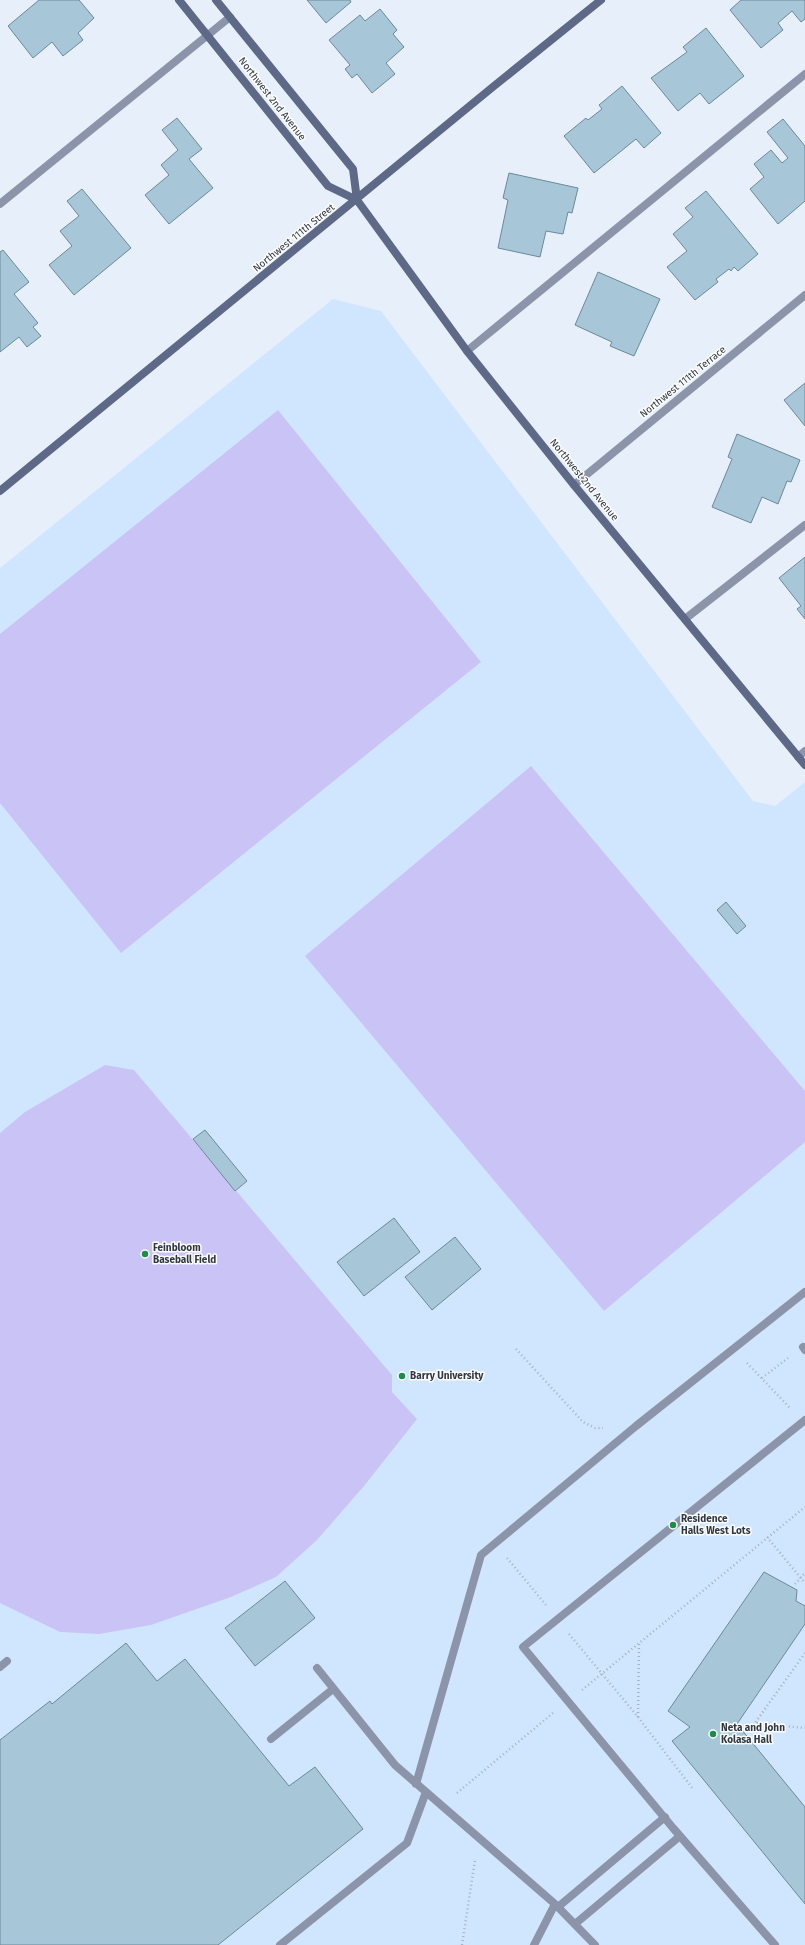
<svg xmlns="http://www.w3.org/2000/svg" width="805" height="1945" viewBox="0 0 805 1945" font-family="'Fira Sans',sans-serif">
<rect width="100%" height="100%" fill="#e7f0fa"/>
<path fill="#d0e6ff" d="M 333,299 L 381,311 L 753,801 L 775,806 L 805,782 L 805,1945 L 0,1945 L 0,568 Z"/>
<path fill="#cac4f6" d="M 278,410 L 481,662 L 121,953 L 0,803 L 0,634 Z
M 531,766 L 805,1091 L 805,1142 L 604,1311 L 305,956 Z
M 105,1065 L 134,1070 L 392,1375 L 392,1392 L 417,1419 L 364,1486 L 317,1540 L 276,1577 L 231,1597 L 151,1625 L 99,1634 L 60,1632 L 0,1603 L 0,1133 L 25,1112 Z"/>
<path fill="#a7c7d8" stroke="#6b8998" d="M 39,0 L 79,0 L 94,18 L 78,33 L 83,40 L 63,56 L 52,42 L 33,58 L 8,26 Z
M 307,0 L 350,0 L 351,2 L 326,23 Z
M 741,0 L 805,0 L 805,19 L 801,22 L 792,11 L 778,23 L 783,30 L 761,48 L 730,10 Z
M 380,9 L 397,30 L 393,34 L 404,47 L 386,63 L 395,74 L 372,93 L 357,74 L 352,78 L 345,69 L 350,65 L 329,40 L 360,15 L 365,21 Z
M 706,28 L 744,76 L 709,104 L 700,93 L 678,111 L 651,78 L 687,52 L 683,47 Z
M 622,86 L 661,133 L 644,148 L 636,139 L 594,173 L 564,136 L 586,118 L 588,120 L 602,109 L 599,105 Z
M 177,118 L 202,149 L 189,159 L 213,188 L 169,224 L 145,195 L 169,175 L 161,165 L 178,150 L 162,130 Z
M 783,119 L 805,146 L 805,201 L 778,224 L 750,189 L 764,177 L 754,164 L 771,150 L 782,163 L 788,158 L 767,132 Z
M 509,173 L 578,188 L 572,213 L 568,212 L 563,234 L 546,231 L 540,257 L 498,248 L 508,200 L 503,198 Z
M 82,189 L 131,248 L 74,295 L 49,265 L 72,246 L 60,231 L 79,216 L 67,201 Z
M 706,191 L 758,254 L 738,271 L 734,267 L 731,271 L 729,269 L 716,279 L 718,282 L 695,300 L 667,267 L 687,251 L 673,234 L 693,217 L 685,208 Z
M 3,250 L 29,282 L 14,294 L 38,323 L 33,327 L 41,336 L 27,347 L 19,337 L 0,352 L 0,252 Z
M 598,272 L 660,299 L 634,356 L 610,346 L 612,342 L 575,325 Z
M 805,383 L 805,426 L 784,400 Z
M 737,434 L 800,460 L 791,482 L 787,481 L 778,504 L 762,497 L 751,523 L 712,507 L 732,459 L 728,457 Z
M 805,557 L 805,619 L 797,609 L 801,606 L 779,578 Z
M 726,902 L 746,926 L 737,934 L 717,910 Z
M 205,1130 L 247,1181 L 235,1191 L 193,1139 Z
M 394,1218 L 420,1252 L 364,1296 L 337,1262 Z
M 455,1237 L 481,1269 L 432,1310 L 405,1277 Z
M 764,1572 L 797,1590 L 796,1601 L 805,1606 L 805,1624 L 737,1724 L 805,1807 L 805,1904 L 672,1741 L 690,1727 L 668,1711 Z
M 285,1581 L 315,1618 L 255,1666 L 225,1628 Z
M 126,1643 L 157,1681 L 185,1659 L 289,1786 L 315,1767 L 363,1829 L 218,1945 L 0,1945 L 0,1740 L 50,1701 L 52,1704 Z"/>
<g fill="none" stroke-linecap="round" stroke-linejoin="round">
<path stroke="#a8b1bb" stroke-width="2.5" stroke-dasharray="1 3" stroke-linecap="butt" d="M 516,1349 L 583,1422 L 595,1428 L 603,1428
M 747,1363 L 790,1408
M 762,1378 L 788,1358
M 767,1537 L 805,1583
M 507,1558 L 546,1605
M 795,1584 L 805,1573
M 569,1634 L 638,1717 L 693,1789
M 805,1653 L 755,1723 L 805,1728
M 582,1690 L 805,1507
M 638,1717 L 639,1642
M 457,1793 L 553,1713
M 462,1945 L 475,1860"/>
<path stroke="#8c94aa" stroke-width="8" d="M 0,204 L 230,17
M 467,351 L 805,74
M 685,619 L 805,525
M 803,1347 L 805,1350
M 0,1667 L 7,1661
M 317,1668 L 395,1765 L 555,1904 L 595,1945
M 271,1739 L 333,1689
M 416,1784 L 481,1555 L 636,1426 L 805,1292
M 558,1907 L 665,1817
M 575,1924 L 680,1836
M 280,1945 L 407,1843 L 426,1792
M 534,1945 L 555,1904
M 775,1945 L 673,1828 L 523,1647 L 805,1420"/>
<path stroke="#8c94aa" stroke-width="8" d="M 574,485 L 805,295
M 798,757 L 805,751"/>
<path stroke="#5e6988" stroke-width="8" d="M 179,0 L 328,186 L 357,200 L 467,351 L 574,485 L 805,765
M 216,0 L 353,169 L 357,200
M 0,491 L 494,86 L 601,0"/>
</g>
<g fill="#198f49" stroke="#fcfcfc" stroke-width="1.5">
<circle cx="145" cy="1254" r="4"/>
<circle cx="402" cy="1376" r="4"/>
<circle cx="673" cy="1525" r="4"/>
<circle cx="713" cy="1734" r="4"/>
</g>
<g text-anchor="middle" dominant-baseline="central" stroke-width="3" stroke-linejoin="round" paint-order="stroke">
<g font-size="10" fill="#303842" stroke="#fcfcfc">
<text transform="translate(272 99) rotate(52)">Northwest 2nd Avenue</text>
<text transform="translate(294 238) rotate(-39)">Northwest 111th Street</text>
<text transform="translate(683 382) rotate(-39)">Northwest 111th Terrace</text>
<text transform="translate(584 480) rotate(51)">Northwest 2nd Avenue</text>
</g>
<g font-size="10" font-weight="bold" fill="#303842" stroke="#fcfcfc" text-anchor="start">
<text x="153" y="1248">Feinbloom<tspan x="153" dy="12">Baseball Field</tspan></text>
<text x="410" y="1376">Barry University</text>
<text x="681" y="1519">Residence<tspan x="681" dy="12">Halls West Lots</tspan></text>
<text x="721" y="1728">Neta and John<tspan x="721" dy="12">Kolasa Hall</tspan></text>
</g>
</g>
</svg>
